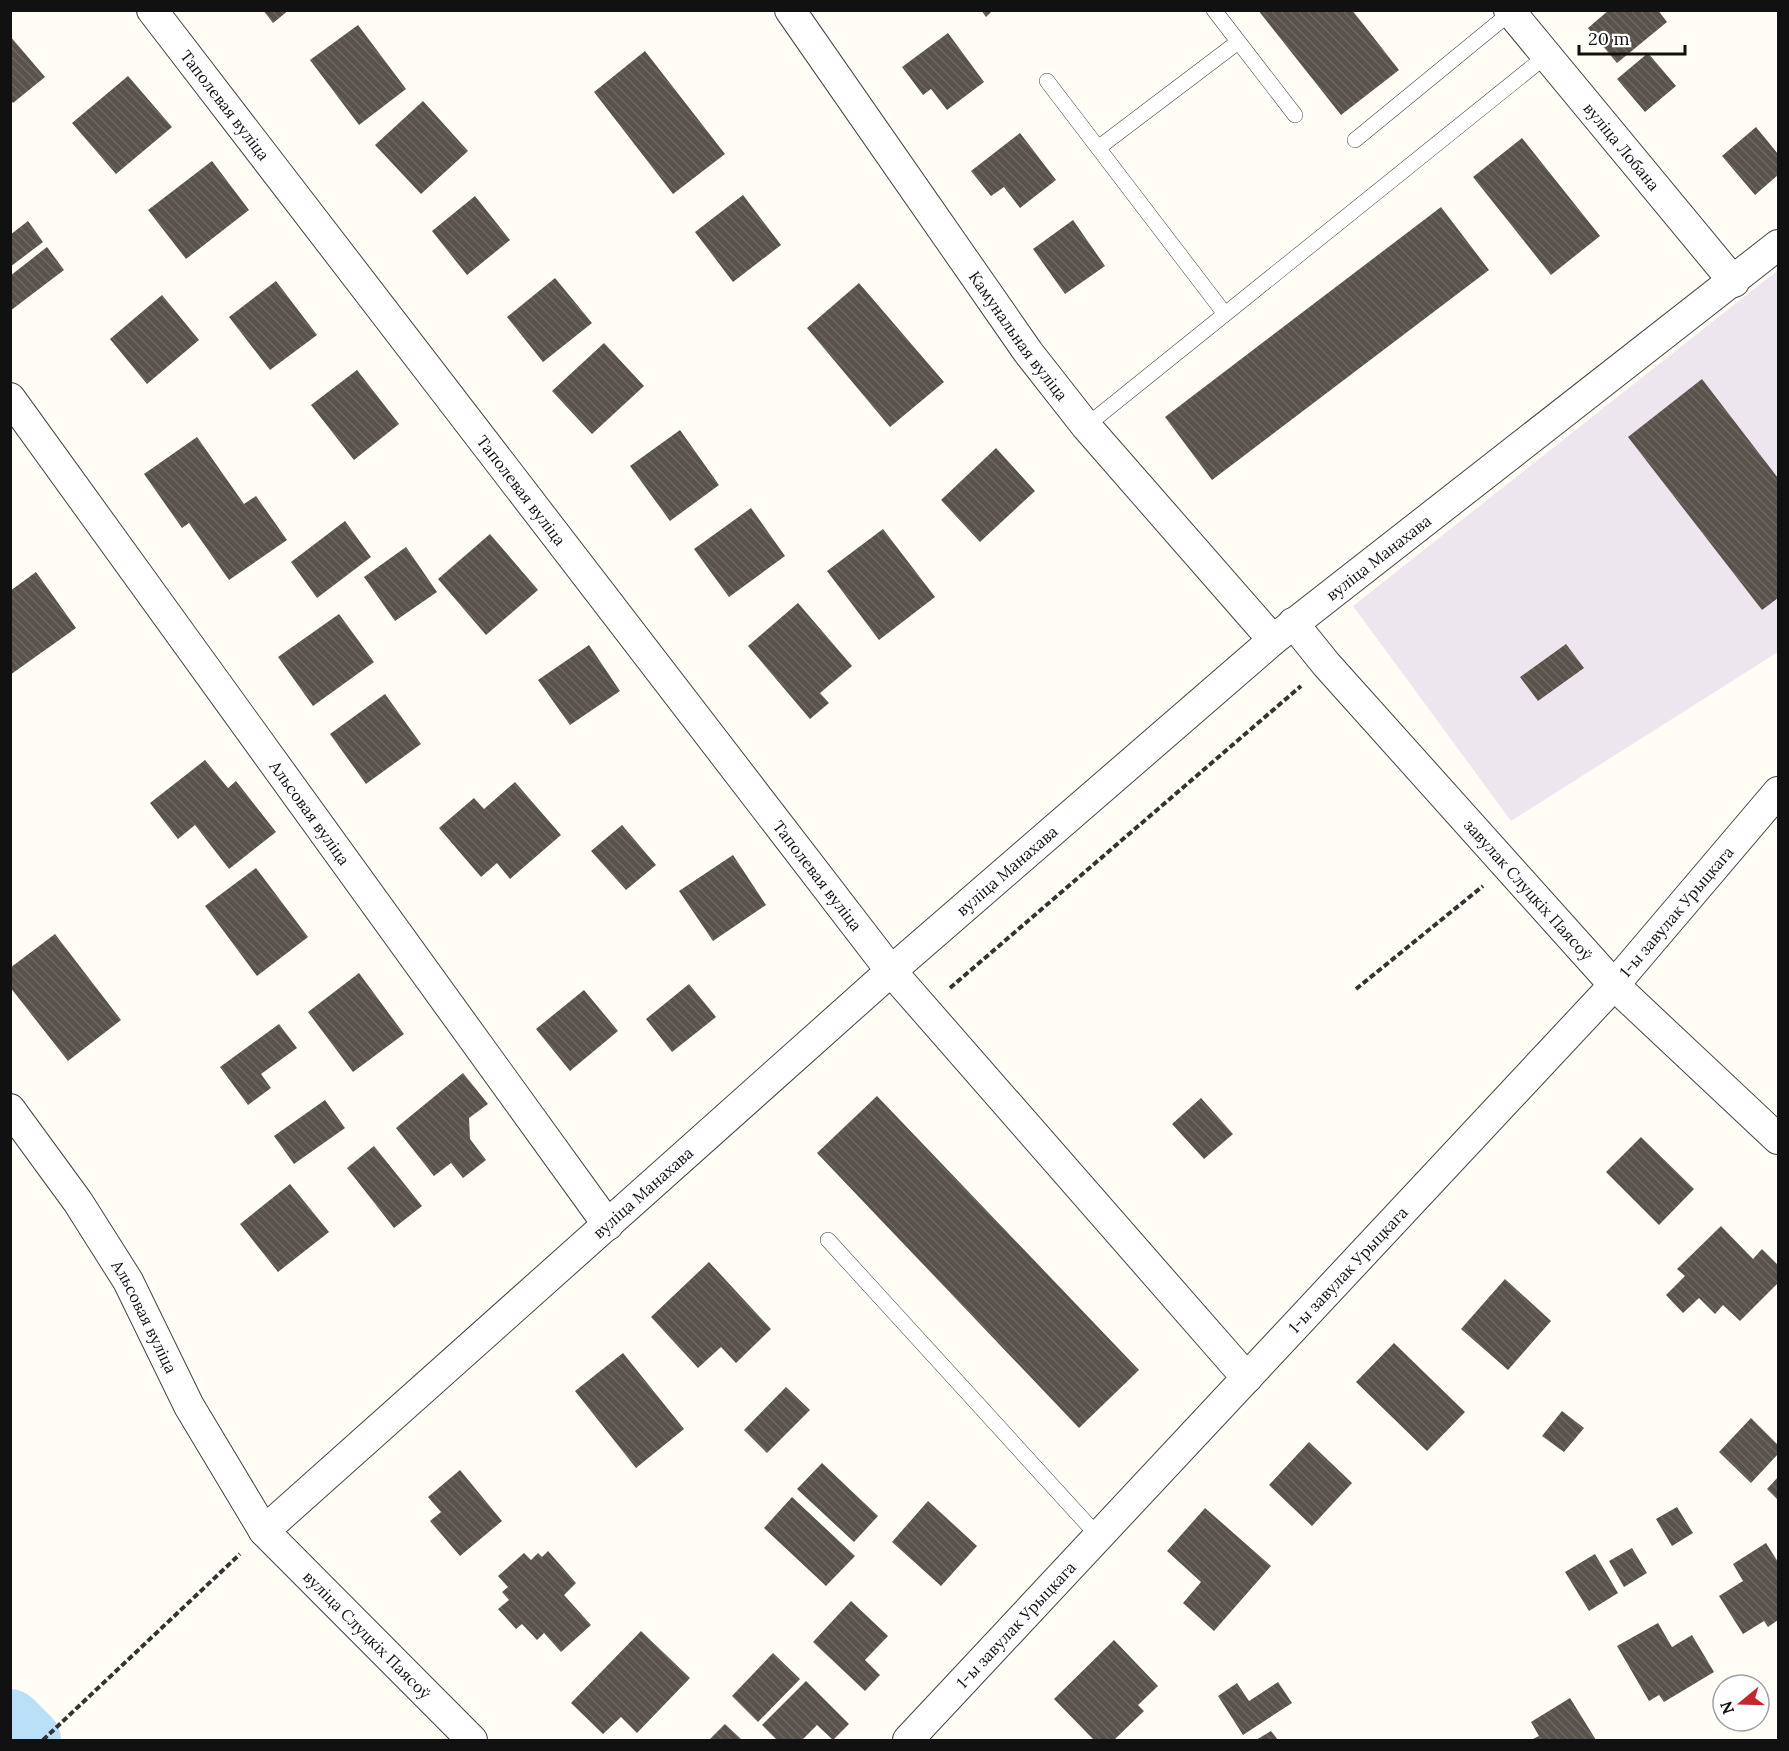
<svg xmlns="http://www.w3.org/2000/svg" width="1789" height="1751" viewBox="0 0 1789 1751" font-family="Lora,serif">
<defs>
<pattern id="building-back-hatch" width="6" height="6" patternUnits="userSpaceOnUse" patternTransform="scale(1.5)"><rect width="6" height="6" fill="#5a524d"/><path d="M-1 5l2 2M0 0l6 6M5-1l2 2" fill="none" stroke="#6d6662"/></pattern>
</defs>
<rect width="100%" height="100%" fill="#fffdf5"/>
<path fill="#eee6ef" d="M 1778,270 L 1778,652 L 1511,821 L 1353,606 Z"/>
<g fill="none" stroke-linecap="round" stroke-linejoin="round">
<path stroke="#b9e0f7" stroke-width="64" d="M 10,1721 L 29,1740"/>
</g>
<path fill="url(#building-back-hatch)" d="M 263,10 L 289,10 L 273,23 Z
M 981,10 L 993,10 L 986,17 Z
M 1258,10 L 1352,10 L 1399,70 L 1341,115 Z
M 1609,10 L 1658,10 L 1667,22 L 1617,63 L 1588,28 Z
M 358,25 L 406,89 L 359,125 L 310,60 Z
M 948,33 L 984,82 L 947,110 L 931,89 L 923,95 L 902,67 Z
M 10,36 L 45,77 L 13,103 L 10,99 Z
M 645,51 L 725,154 L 673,194 L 594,92 Z
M 1648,53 L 1676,86 L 1645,112 L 1617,79 Z
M 128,76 L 172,127 L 116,174 L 72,123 Z
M 423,101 L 468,151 L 421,194 L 375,145 Z
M 1756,127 L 1778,154 L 1778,175 L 1755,195 L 1722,156 Z
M 1020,133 L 1056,180 L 1020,208 L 1004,187 L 991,196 L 971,171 Z
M 1522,138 L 1600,236 L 1551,275 L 1473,177 Z
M 212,161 L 249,210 L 186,259 L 148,210 Z
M 743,195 L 781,245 L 733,282 L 695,232 Z
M 475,196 L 510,240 L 467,275 L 432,231 Z
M 1441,207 L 1489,270 L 1212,480 L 1165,417 Z
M 1073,220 L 1105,266 L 1065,294 L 1033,249 Z
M 28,221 L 43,242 L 10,267 L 10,235 Z
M 47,247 L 64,270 L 10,311 L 10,276 Z
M 555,278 L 592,323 L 543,362 L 507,317 Z
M 276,281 L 317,335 L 270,370 L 229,317 Z
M 859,283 L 944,382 L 890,427 L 807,328 Z
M 162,295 L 199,340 L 147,384 L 110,339 Z
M 604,343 L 644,386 L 592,434 L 552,391 Z
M 357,370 L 399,424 L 354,460 L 311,405 Z
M 1702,379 L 1778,478 L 1778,598 L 1762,610 L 1628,437 Z
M 680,430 L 719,485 L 670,521 L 630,466 Z
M 197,437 L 244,504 L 256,496 L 287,540 L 229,580 L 189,523 L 182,528 L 144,474 Z
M 996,448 L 1035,491 L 980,542 L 941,500 Z
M 751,508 L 785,556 L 729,597 L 694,549 Z
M 345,521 L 371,557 L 317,598 L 291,562 Z
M 883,529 L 935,597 L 879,640 L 827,571 Z
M 490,534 L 538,590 L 486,635 L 438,579 Z
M 406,547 L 437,592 L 395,621 L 364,577 Z
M 36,572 L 76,628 L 10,675 L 10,591 Z
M 798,603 L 852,666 L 820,693 L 829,703 L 810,719 L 748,646 Z
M 339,614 L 374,662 L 313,706 L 278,657 Z
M 1566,644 L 1584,668 L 1538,701 L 1520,677 Z
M 589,645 L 620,691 L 570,725 L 538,680 Z
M 385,694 L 421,744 L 366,784 L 330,734 Z
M 205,760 L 228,788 L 236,781 L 276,832 L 229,869 L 195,825 L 178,839 L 150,803 Z
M 515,782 L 561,835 L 510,879 L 497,863 L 481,877 L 439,828 L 474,798 L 484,809 Z
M 622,825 L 656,865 L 626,890 L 591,851 Z
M 733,855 L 766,905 L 713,941 L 679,891 Z
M 256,868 L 308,937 L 257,976 L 205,906 Z
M 55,934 L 121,1020 L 68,1061 L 10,987 L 10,968 Z
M 359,973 L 404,1034 L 353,1072 L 308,1012 Z
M 689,984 L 716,1017 L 672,1052 L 646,1019 Z
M 584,990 L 618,1031 L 570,1071 L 536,1029 Z
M 279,1024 L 297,1048 L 261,1074 L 271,1088 L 248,1105 L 220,1067 Z
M 463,1073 L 488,1104 L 469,1118 L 470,1139 L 486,1160 L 463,1178 L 451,1163 L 434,1176 L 396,1128 Z
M 877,1096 L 1139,1370 L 1079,1428 L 817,1153 Z
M 1201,1098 L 1233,1134 L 1204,1159 L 1172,1124 Z
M 325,1100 L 345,1128 L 294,1164 L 274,1136 Z
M 1641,1137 L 1694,1189 L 1659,1225 L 1606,1172 Z
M 374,1146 L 422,1206 L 394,1228 L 347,1168 Z
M 290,1184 L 329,1232 L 278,1272 L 240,1224 Z
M 1721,1226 L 1753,1259 L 1762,1249 L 1778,1265 L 1778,1283 L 1740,1321 L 1723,1305 L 1715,1314 L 1699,1298 L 1683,1313 L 1666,1295 L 1685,1276 L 1677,1269 Z
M 709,1262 L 771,1329 L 736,1363 L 721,1347 L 698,1368 L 651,1317 Z
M 1505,1279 L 1551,1321 L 1508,1370 L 1461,1329 Z
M 1394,1343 L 1465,1412 L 1427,1451 L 1356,1382 Z
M 623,1353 L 684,1429 L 636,1468 L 575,1391 Z
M 786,1387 L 810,1410 L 767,1453 L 744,1430 Z
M 1562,1411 L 1584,1428 L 1564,1452 L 1542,1436 Z
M 1751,1418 L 1778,1445 L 1778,1454 L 1751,1483 L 1719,1452 Z
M 1309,1442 L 1352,1483 L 1312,1526 L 1269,1485 Z
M 822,1463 L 878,1516 L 854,1542 L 797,1489 Z
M 460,1470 L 502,1521 L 460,1556 L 430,1521 L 441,1512 L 428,1497 Z
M 1778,1477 L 1778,1500 L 1767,1489 Z
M 792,1497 L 855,1556 L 826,1586 L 764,1528 Z
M 928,1501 L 977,1546 L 941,1586 L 892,1542 Z
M 1677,1507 L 1693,1533 L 1672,1546 L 1656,1519 Z
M 1205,1508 L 1271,1566 L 1214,1631 L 1183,1603 L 1201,1582 L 1167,1551 Z
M 1766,1543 L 1778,1562 L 1778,1620 L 1768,1627 L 1764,1621 L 1743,1634 L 1719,1596 L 1743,1581 L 1733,1564 Z
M 1632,1548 L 1647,1573 L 1624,1587 L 1609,1561 Z
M 548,1551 L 576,1583 L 564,1595 L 591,1625 L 561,1652 L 544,1633 L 537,1640 L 522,1624 L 516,1629 L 498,1609 L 509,1600 L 502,1592 L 508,1587 L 498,1576 L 524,1553 L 531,1560 L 538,1553 L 542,1557 Z
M 1595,1554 L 1618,1593 L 1589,1611 L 1565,1572 Z
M 851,1601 L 888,1636 L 865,1660 L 880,1675 L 865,1691 L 813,1642 Z
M 1658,1623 L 1672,1647 L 1692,1635 L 1714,1672 L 1664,1702 L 1659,1695 L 1649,1701 L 1617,1646 Z
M 641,1631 L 690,1678 L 637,1733 L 621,1717 L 603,1734 L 571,1703 Z
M 1114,1640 L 1158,1686 L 1138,1705 L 1144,1711 L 1114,1740 L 1094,1740 L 1054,1699 Z
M 773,1653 L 800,1679 L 758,1722 L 732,1696 Z
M 806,1681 L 849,1724 L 833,1740 L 817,1725 L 802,1740 L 777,1740 L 762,1725 Z
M 1278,1682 L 1292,1703 L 1243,1735 L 1218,1696 L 1237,1683 L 1249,1701 Z
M 1570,1698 L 1596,1740 L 1531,1740 L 1539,1736 L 1531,1722 Z
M 725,1724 L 742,1740 L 709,1740 Z
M 1271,1731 L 1278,1740 L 1256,1740 Z"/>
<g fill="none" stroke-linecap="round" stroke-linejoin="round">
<g stroke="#444" stroke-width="16">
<path id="service" d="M 1214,10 L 1295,115
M 1047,81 L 1225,314
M 1355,140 L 1510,13
M 1098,148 L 1238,42
M 1086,426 L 1546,56
M 828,1240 L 1099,1537"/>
</g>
<g stroke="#444" stroke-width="32">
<g id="minor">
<path id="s1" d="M 152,10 L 891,971 L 1247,1378"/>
<path id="s2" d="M 790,10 L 1028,352 L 1086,426 L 1273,640"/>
<path id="s3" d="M 1509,10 L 1734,282"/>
<path id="s4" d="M 10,398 L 608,1225"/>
<path id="s5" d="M 1293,623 L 1326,664 L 1614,985 L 1778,1139"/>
<path id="s6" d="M 10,1109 L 78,1202 L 128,1281 L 189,1406 L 264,1531 L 472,1740"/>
<path id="s7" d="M 264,1531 L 891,971 L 1273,640 L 1778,245"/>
<path id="s8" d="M 908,1740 L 1614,985 L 1778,792"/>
</g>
</g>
<path stroke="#333" stroke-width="4" stroke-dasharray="6 3" stroke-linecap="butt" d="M 950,988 L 1301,686
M 1356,989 L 1483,886
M 43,1740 L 240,1554"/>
<use href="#service" stroke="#fff" stroke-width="15"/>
<use href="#minor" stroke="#fff" stroke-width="30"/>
</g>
<g text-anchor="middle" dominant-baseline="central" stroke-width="6" stroke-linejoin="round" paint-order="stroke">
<g font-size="16" fill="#111" stroke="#fff">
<text stroke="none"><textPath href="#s1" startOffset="120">Таполевая вуліца</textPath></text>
<text stroke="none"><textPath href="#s3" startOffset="177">вуліца Лобана</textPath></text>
<text stroke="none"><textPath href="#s2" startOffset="398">Камунальная вуліца</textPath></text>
<text stroke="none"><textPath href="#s1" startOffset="606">Таполевая вуліца</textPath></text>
<text stroke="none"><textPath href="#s7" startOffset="1480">вуліца Манахава</textPath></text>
<text stroke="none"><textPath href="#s4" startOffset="512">Альсовая вуліца</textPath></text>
<text stroke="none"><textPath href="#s7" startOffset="994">вуліца Манахава</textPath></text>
<text stroke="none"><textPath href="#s1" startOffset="1092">Таполевая вуліца</textPath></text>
<text stroke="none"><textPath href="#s5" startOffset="356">завулак Слуцкіх Паясоў</textPath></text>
<text stroke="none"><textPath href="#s8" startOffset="1130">1-ы завулак Урыцкага</textPath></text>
<text stroke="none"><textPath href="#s7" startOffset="508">вуліца Манахава</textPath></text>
<text stroke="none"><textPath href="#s8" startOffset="644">1-ы завулак Урыцкага</textPath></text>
<text stroke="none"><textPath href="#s6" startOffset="248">Альсовая вуліца</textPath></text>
<text stroke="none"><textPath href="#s8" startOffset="158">1-ы завулак Урыцкага</textPath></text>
<text stroke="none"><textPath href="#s6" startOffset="640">вуліца Слуцкіх Паясоў</textPath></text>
</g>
</g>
<rect width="1789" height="1751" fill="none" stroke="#111111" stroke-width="24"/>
<g transform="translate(1741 1703) rotate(251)"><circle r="28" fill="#ffffff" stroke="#a0a0a0" stroke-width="1.5"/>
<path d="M0-4.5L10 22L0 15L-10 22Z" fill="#c4262e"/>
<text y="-9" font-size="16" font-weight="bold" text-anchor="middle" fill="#111111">N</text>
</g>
<path d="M1579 45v9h106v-9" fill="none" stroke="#111111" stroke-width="3"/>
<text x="1588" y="45" font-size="18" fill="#111111" stroke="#ffffff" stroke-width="4.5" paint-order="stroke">20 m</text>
</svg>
